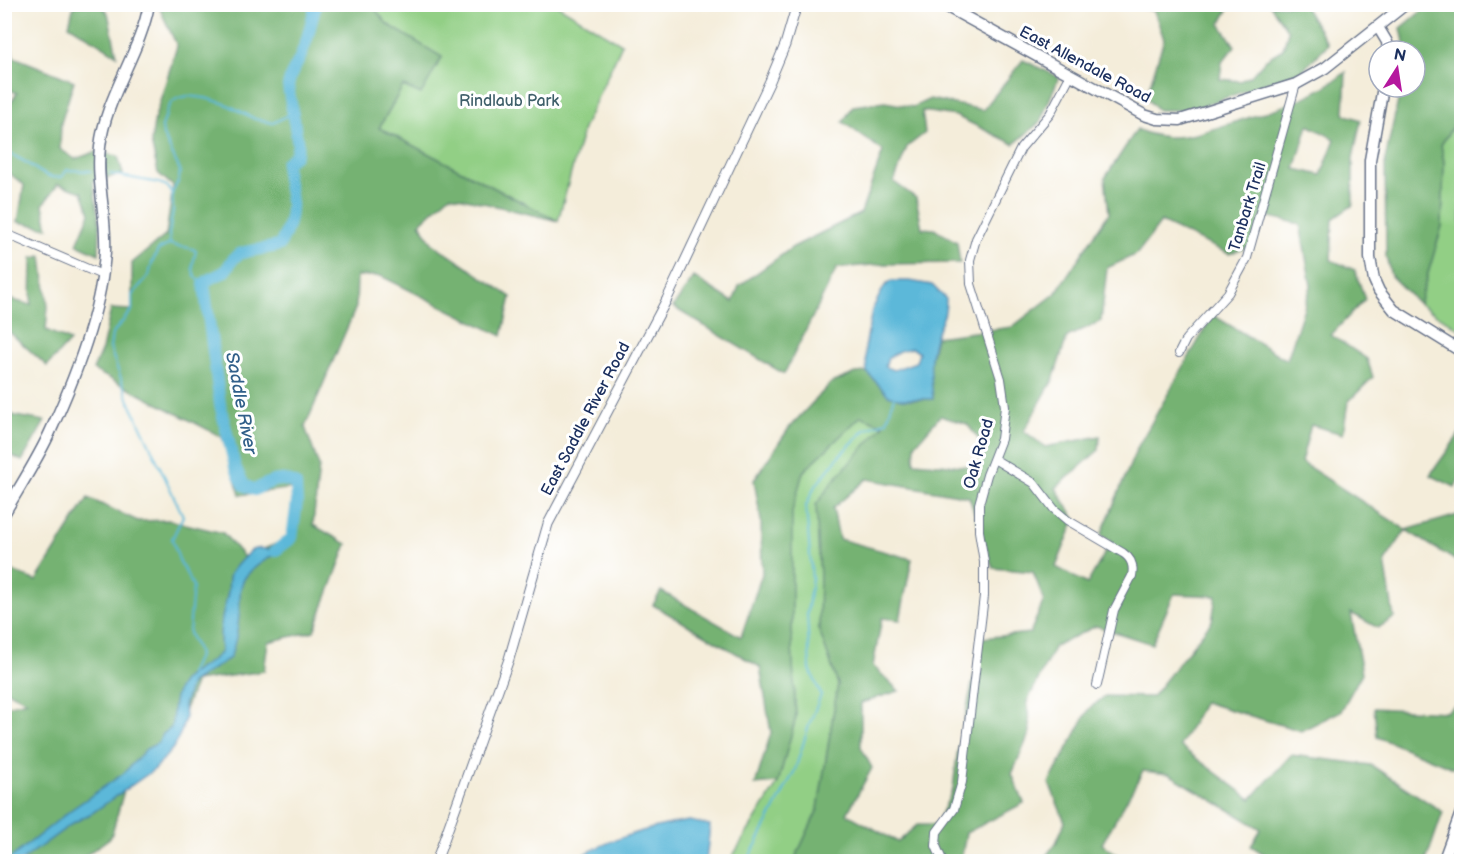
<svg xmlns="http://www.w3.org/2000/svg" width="1466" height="866" viewBox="0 0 1466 866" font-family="'Balsamiq Sans',sans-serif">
<rect width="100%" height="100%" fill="#fff"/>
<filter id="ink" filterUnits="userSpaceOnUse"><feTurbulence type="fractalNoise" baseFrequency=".0167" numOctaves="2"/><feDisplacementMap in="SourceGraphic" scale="12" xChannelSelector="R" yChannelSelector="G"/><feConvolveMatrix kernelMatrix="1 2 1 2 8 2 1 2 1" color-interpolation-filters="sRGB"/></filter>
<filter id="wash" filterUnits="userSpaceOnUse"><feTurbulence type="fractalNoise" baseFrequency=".008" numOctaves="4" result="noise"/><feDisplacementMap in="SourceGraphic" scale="24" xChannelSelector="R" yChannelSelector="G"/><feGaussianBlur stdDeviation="1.35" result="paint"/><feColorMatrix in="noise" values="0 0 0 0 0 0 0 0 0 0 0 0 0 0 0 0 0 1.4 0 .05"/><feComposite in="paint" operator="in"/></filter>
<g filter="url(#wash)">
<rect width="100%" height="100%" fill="#f4edda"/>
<path fill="#92cf85" stroke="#567f72" stroke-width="1.5" d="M 372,5 L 557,5 L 622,44 L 583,129 L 558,221 L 379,128 L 403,86 L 442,58 L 387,24 Z
M 1461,113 L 1461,330 L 1419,304 L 1442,226 L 1444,162 L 1441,145 Z
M 861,416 L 884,426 L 816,505 L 820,575 L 819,630 L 838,684 L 818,809 L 794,861 L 729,862 L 778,783 L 796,717 L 792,646 L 791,512 L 803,472 Z"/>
<path fill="#75b272" stroke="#487068" stroke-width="1.5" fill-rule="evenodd" d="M 228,4 L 372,5 L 387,24 L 442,57 L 421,94 L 403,86 L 379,128 L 558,221 L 450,195 L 420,223 L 432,243 L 511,297 L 502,336 L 381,276 L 357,276 L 356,307 L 305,427 L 319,466 L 313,525 L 347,544 L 314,631 L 268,642 L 264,671 L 196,681 L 176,732 L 125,787 L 111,837 L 78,861 L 5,861 L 5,706 L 27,701 L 5,690 L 5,568 L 36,581 L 88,498 L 138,521 L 169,520 L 223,533 L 244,557 L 288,539 L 294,488 L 240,495 L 222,437 L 93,370 L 102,349 L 111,309 L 132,310 L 132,263 L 166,235 L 173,186 L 158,173 L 151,142 L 155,117 L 177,46 L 158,5 L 191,5 L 220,8 Z
M 74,5 L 101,5 L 108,13 L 117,55 L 69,25 Z
M 1131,5 L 1231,5 L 1220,24 L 1235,46 L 1222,62 L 1220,79 L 1240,81 L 1251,76 L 1266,59 L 1283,49 L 1288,31 L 1270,5 L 1303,5 L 1328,44 L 1302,71 L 1191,110 L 1158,110 L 1146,98 L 1164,39 L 1154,11 Z
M 1429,5 L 1461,5 L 1461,113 L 1441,145 L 1444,162 L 1442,226 L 1419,304 L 1391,276 L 1386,256 L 1385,160 L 1401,87 L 1415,87 L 1415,51 L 1406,51 L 1401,28 Z
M 4,27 L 14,57 L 74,81 L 61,123 L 60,149 L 75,159 L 95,152 L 118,156 L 123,174 L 93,181 L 100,227 L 99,254 L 77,244 L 90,213 L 82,192 L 58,184 L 43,205 L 48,228 L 18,222 L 24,185 L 5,170 L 5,111 L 17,93 L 5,88 Z
M 1023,60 L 1059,77 L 1040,122 L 1014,144 L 956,116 L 922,111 L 925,133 L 907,147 L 894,182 L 916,198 L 922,228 L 934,229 L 957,242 L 960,263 L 885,264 L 837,268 L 784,374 L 673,307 L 694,277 L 733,302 L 739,286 L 793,247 L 861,213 L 883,151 L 843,122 L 853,106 L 885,102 L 913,107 L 930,99 L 983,110 Z
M 1346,72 L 1344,114 L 1361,120 L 1353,158 L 1353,205 L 1333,219 L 1331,260 L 1355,270 L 1365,299 L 1331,335 L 1367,359 L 1373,377 L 1348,402 L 1343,434 L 1311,425 L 1301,462 L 1406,530 L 1461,514 L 1461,564 L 1406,530 L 1385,561 L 1394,618 L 1378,628 L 1351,613 L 1362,673 L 1341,711 L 1301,731 L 1204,702 L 1180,746 L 1251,799 L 1291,755 L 1371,765 L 1443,812 L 1426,861 L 1275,861 L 1251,846 L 1261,829 L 1169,774 L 1143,771 L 1102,844 L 1126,861 L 1042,861 L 1056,843 L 1065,822 L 1049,783 L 1089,709 L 1105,696 L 1152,697 L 1212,621 L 1216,596 L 1174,594 L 1152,644 L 1096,626 L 1055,646 L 1027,702 L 1030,732 L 1012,774 L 1024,803 L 966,833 L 961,861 L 794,861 L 818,809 L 838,684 L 819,630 L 820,575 L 816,505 L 833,481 L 884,425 L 861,416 L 803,472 L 792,512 L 792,646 L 796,717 L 778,783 L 755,785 L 771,733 L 760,667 L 653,605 L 661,591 L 741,637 L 762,574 L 761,521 L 754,480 L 789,428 L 831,383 L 856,373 L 867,372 C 894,402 893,400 933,399 L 929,366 L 936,337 L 1012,327 L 1055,294 L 1109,213 L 1105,178 L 1137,129 C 1146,134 1157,136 1168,137 C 1190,138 1211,129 1232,123 C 1272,110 1313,99 1346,72 ZM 1308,125 L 1335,139 L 1321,175 L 1295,169 ZM 1262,215 L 1300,224 L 1311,286 L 1287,360 L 1213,315 L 1137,448 L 1101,535 L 1111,542 L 1087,584 L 1056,567 L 1075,519 L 1056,488 L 1099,450 L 1100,436 L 1045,447 L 1024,431 L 1053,380 L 1067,337 L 1101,321 L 1107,268 L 1137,254 L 1161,222 L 1229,254 L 1252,246 ZM 940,416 L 967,424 L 987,450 L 976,467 L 914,462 L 915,445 ZM 867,479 L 969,497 L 993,568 L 1033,572 L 1044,600 L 1030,633 L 982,638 L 957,755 L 953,789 L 936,825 L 917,825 L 898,842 L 847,814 L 872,768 L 861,747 L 861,703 L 899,691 L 873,666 L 882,618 L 900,620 L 912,559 L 839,539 L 833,508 Z
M 42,256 L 48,307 L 46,330 L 70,341 L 47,366 L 8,331 L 4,333 L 5,298 L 31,305 L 32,258 Z
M 5,412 L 16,416 L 45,421 L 22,461 L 5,452 Z
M 1460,433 L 1461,476 L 1455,487 L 1430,475 Z
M 1461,701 L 1461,762 L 1458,770 L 1377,737 L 1374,708 L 1446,712 Z"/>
<path fill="#5bb8d9" stroke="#3b749c" stroke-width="1.5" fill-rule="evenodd" d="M 891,281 L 910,281 L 932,285 L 946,299 C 946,320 940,320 935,338 C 928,362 931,375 933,399 L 901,399 L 888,395 L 867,372 L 865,348 L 872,310 L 884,287 ZM 912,348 L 919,353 L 916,362 L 894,370 L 885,367 L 888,358 L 899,351 Z
M 283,539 L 289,544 C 276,555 258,562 247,575 C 237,587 241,601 239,616 C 238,629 235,645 230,658 L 191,683 L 184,705 L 185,718 L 181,732 L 173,748 L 155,769 L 92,813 L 73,823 L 21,861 L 7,861 L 72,809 L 124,773 L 146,749 L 158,743 L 163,734 L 171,728 C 174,717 172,705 176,694 C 184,670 205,670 221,652 C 218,626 223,615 228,592 C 229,586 228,579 230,574 C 232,570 248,552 252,550 C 265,544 275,559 283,539 Z
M 689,821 L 710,825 L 706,861 L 572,861 C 604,841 651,826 689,821 Z"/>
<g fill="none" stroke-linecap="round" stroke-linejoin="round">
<path stroke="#5bb8d9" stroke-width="2" d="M 4,153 C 9,154 14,155 18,158 C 32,164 45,181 62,177 L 67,170 L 91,171
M 110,174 L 159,183 L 167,186 L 172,193
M 170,244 L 158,250 L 152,263 L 149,275 L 132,295 L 132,310 L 112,334 L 110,348 L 129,401 L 183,516 L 172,539 L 179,560 L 193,586 L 189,633 L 199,654 L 190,674
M 204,284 C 189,274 192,266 196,251 C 188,245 180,249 170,244 L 169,234 L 173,210 L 172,193 L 179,180 L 180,170 L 163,135 L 162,127 L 168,108 L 172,102 L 178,98 L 188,96 L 205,98 L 226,104 L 255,119 L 273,123 L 292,113
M 747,862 L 795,770 L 809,725 L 821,695 L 810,669 L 807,613 L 812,579 L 806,506 L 814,488 L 839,456 L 865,430 L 887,421 L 894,397"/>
<path stroke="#5bb8d9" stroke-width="12" d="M 275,551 L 292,538 L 297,502 L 296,485 C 281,475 269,482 255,490 L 244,485 L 235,467 L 220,404 L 204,284 C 210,276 217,277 224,272 C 228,268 231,261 235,257 C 243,249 267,250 280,245 C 287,232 292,218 291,202 C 290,189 285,177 286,163 L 296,154 L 298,144 L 288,86 L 291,75 L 300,58 L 307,39 L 316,4"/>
</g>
</g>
<g filter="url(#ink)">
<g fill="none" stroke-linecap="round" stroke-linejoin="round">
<g stroke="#677289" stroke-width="10">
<path id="minor" d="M 4,233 L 102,275
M 1179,353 L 1186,339 L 1228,293 L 1247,258 L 1296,84
M 994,459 L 1034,483 L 1054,509 L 1067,520 L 1123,553 C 1132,559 1134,566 1132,576 L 1114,610 L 1097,685
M 943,862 L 936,846 L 937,832 L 954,809 L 962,782 L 984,596 L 984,562 L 979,531 L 979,504 L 987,475 L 1001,439 L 1005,407 L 1001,379 L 971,284 L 970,260 L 976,239 L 1021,148 L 1050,114 L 1070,76"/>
</g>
<g stroke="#677289" stroke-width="11">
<path id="tertiary" d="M 436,862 L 509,659 L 548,524 L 667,299 L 770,81 L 785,45 L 797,4"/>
</g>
<g stroke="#677289" stroke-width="13">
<path id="secondary" d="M 942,4 L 1144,115 L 1157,119 L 1180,120 L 1296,84 L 1325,68 L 1406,4
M 1378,27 L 1387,42 L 1388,51
M 1383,87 L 1370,160 L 1370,258 L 1374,280 L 1379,291 L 1394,310 L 1462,352
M 4,514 C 20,486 38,459 51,430 C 75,378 102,309 105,251 C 107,217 96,181 100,147 C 105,97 141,52 149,4
M 1443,862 L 1462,810"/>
</g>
<use href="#minor" stroke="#fff" stroke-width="8"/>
<use href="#tertiary" stroke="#fff" stroke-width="9"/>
<use href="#secondary" stroke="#fff" stroke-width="10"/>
</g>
</g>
<g text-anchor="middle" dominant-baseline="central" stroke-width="6" stroke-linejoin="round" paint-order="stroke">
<g font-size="16" fill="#1b2f5e" stroke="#fff">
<text transform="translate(1085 65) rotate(28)">East Allendale Road</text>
<text transform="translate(1248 207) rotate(-73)">Tanbark Trail</text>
<text transform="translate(586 419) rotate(-62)">East Saddle River Road</text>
<text transform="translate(979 454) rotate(-74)">Oak Road</text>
</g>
<g font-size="16" fill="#3f5f6a" stroke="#fff">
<text x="509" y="101">Rindlaub Park</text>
</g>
<g font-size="18" font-style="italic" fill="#315f89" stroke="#fff">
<text transform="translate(241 403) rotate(79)">Saddle River</text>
</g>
</g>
<rect width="1466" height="866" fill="none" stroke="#fff" stroke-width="24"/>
<g transform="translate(1397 69) rotate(12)"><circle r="28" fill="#ffffff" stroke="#a4acbf" stroke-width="1.5"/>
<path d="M0-4.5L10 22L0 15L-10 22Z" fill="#b5179e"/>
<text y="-9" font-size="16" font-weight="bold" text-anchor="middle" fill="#1b2f5e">N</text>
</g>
</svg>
